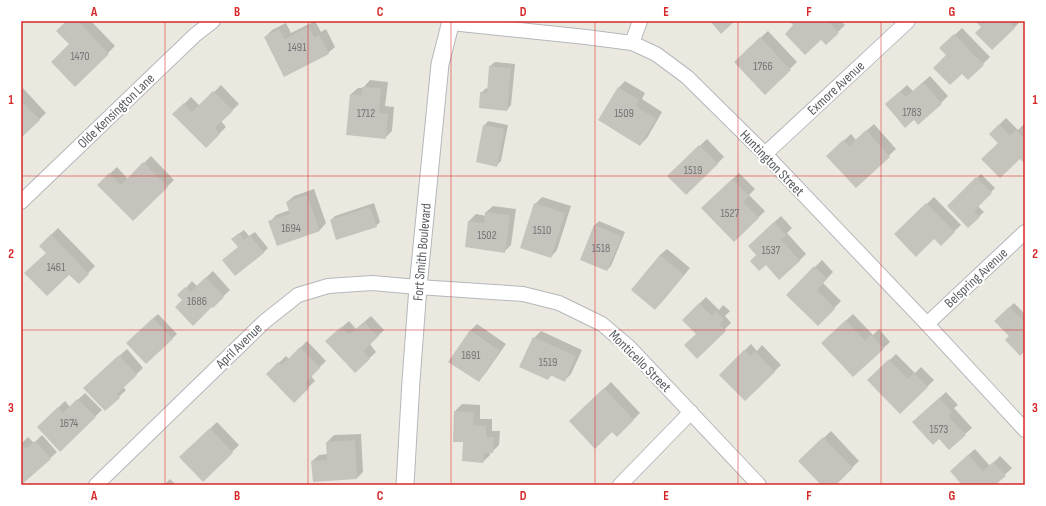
<svg xmlns="http://www.w3.org/2000/svg" width="1046" height="506" viewBox="0 0 1046 506" font-family="'Sofia Sans Condensed',sans-serif">
<rect width="100%" height="100%" fill="#ebe9df"/>
<path fill="#0003" d="M 67,21 L 91,21 L 115,46 L 75,86 Z
M 315,21 L 321,32 L 326,29 L 335,47 L 328,53 L 265,37 L 272,30 L 286,23 L 291,33 Z
M 790,21 L 841,21 L 845,25 L 826,44 L 821,39 L 795,25 Z
M 977,21 L 1021,21 L 992,49 L 983,27 Z
M 962,28 L 990,57 L 968,79 L 941,48 Z
M 768,31 L 797,62 L 765,93 L 742,55 Z
M 495,62 L 515,64 L 511,105 L 507,110 L 481,93 L 486,88 L 488,89 L 490,66 Z
M 930,76 L 948,96 L 941,103 L 893,98 L 907,85 L 913,91 Z
M 370,80 L 388,82 L 385,106 L 394,107 L 392,131 L 385,138 L 351,94 L 358,88 L 363,88 Z
M 625,81 L 645,93 L 642,99 L 662,112 L 647,138 L 640,145 L 619,87 Z
M 221,85 L 239,104 L 221,121 L 226,127 L 206,147 L 174,114 L 191,97 L 200,106 Z
M 21,86 L 46,113 L 21,137 Z
M 1006,118 L 1018,130 L 1024,124 L 1025,126 L 1025,163 L 1020,158 L 999,143 L 990,134 Z
M 488,121 L 508,125 L 501,161 L 497,165 L 484,126 Z
M 874,124 L 896,149 L 856,186 L 835,149 L 851,134 L 856,140 Z
M 707,139 L 724,157 L 686,194 L 668,176 Z
M 151,156 L 174,180 L 133,220 L 98,185 L 117,167 L 128,179 Z
M 739,173 L 755,189 L 749,195 L 765,211 L 734,241 L 703,208 Z
M 981,174 L 995,188 L 978,206 L 984,212 L 968,226 L 948,206 Z
M 314,189 L 326,223 L 320,230 L 278,245 L 270,222 L 276,215 L 290,210 L 287,202 L 294,196 Z
M 542,197 L 571,206 L 557,250 L 551,257 L 535,204 Z
M 934,197 L 961,225 L 941,244 L 934,238 L 895,234 Z
M 374,203 L 380,222 L 376,226 L 331,220 L 335,216 Z
M 493,206 L 516,209 L 511,245 L 504,252 L 466,246 L 469,221 L 476,214 L 486,216 L 486,212 Z
M 781,216 L 792,228 L 787,233 L 806,254 L 799,261 L 766,264 L 757,255 L 756,239 Z
M 599,221 L 625,232 L 611,266 L 607,270 L 581,259 L 595,225 Z
M 58,228 L 95,266 L 79,283 L 40,246 Z
M 244,230 L 249,236 L 255,232 L 268,248 L 263,253 L 223,260 L 239,247 L 237,235 Z
M 667,249 L 690,268 L 662,302 L 655,308 L 632,289 L 660,255 Z
M 822,260 L 833,272 L 823,283 L 841,301 L 818,325 L 787,295 Z
M 213,271 L 230,290 L 213,306 L 183,300 L 185,289 L 192,281 L 197,286 Z
M 706,297 L 719,310 L 723,305 L 730,311 L 725,316 L 731,323 L 697,357 L 697,333 L 683,320 Z
M 1014,303 L 1025,314 L 1025,350 L 995,321 Z
M 158,314 L 177,334 L 146,363 L 127,343 Z
M 853,314 L 873,335 L 879,329 L 890,342 L 853,376 L 829,336 Z
M 371,316 L 384,330 L 370,344 L 376,352 L 355,372 L 333,335 L 349,321 L 356,329 Z
M 477,324 L 506,344 L 485,374 L 478,381 L 470,331 Z
M 541,331 L 582,350 L 571,374 L 565,380 L 552,375 L 548,379 L 534,338 Z
M 307,341 L 326,361 L 311,376 L 315,381 L 294,401 L 267,374 L 286,356 L 289,359 Z
M 751,344 L 757,351 L 762,345 L 781,365 L 745,400 L 720,375 Z
M 127,349 L 143,368 L 123,387 L 126,390 L 105,410 L 91,381 Z
M 896,354 L 915,373 L 921,367 L 934,380 L 900,413 L 869,380 Z
M 611,382 L 640,413 L 617,436 L 612,431 L 577,415 Z
M 946,392 L 958,405 L 954,408 L 972,428 L 965,434 L 920,416 Z
M 85,393 L 102,410 L 60,450 L 38,427 L 65,401 L 70,407 Z
M 462,404 L 480,405 L 480,419 L 492,419 L 492,431 L 500,431 L 499,445 L 492,452 L 490,452 L 490,455 L 483,462 L 464,442 L 455,411 Z
M 217,422 L 239,445 L 203,481 L 180,457 Z
M 831,431 L 859,461 L 834,485 L 822,485 L 800,461 Z
M 361,434 L 363,472 L 357,478 L 312,461 L 319,455 L 328,454 L 327,442 L 334,435 Z
M 42,435 L 57,452 L 21,485 L 21,444 L 28,437 L 34,443 Z
M 975,449 L 990,466 L 1000,456 L 1012,468 L 994,485 L 964,485 L 958,464 Z
M 170,479 L 176,485 L 164,485 Z"/>
<path fill="#c6c3bd" d="M 66,21 L 78,21 L 109,54 L 75,87 L 51,62 L 69,44 L 56,31 Z
M 710,21 L 735,21 L 721,34 Z
M 789,21 L 828,21 L 839,33 L 826,45 L 821,40 L 805,55 L 785,34 L 793,25 Z
M 975,21 L 1009,21 L 1009,22 L 1015,28 L 992,50 L 975,33 L 981,27 Z
M 309,27 L 314,38 L 319,35 L 329,54 L 284,77 L 264,37 L 279,29 L 285,39 Z
M 954,34 L 984,65 L 968,80 L 962,74 L 950,85 L 933,68 L 946,55 L 939,48 Z
M 760,37 L 791,70 L 765,95 L 734,62 Z
M 489,66 L 511,68 L 507,111 L 479,108 L 480,92 L 487,93 Z
M 923,82 L 942,104 L 918,125 L 914,120 L 905,128 L 885,104 L 900,91 L 906,97 Z
M 362,87 L 381,88 L 379,113 L 388,113 L 386,139 L 346,135 L 350,94 L 362,95 Z
M 618,87 L 639,100 L 636,106 L 656,119 L 640,146 L 598,120 Z
M 213,91 L 233,111 L 215,128 L 220,134 L 206,148 L 172,114 L 184,103 L 192,112 Z
M 21,100 L 40,120 L 21,138 Z
M 999,124 L 1010,136 L 1016,130 L 1025,139 L 1025,164 L 1020,159 L 1000,178 L 981,159 L 998,143 L 989,134 Z
M 483,125 L 504,129 L 497,167 L 476,162 Z
M 866,130 L 890,157 L 856,188 L 826,156 L 843,140 L 849,146 Z
M 699,145 L 718,164 L 686,195 L 667,176 Z
M 143,162 L 168,187 L 133,221 L 97,185 L 109,173 L 121,185 Z
M 976,177 L 992,193 L 974,211 L 980,217 L 968,228 L 947,206 Z
M 732,179 L 749,196 L 743,202 L 759,218 L 734,242 L 701,208 Z
M 307,195 L 320,231 L 277,246 L 268,221 L 290,214 L 286,202 Z
M 534,203 L 565,213 L 551,258 L 520,248 Z
M 926,203 L 955,232 L 941,246 L 934,239 L 916,257 L 894,234 Z
M 370,207 L 377,227 L 336,240 L 330,220 Z
M 485,212 L 510,215 L 505,253 L 465,247 L 468,221 L 484,223 Z
M 774,222 L 786,235 L 781,240 L 800,261 L 779,280 L 766,265 L 759,271 L 750,261 L 756,255 L 748,246 Z
M 594,225 L 622,236 L 607,271 L 580,260 Z
M 239,233 L 244,240 L 250,235 L 264,253 L 235,276 L 222,260 L 238,247 L 231,239 Z
M 51,234 L 89,274 L 79,284 L 69,275 L 47,296 L 24,273 L 46,253 L 39,246 Z
M 660,255 L 684,275 L 655,310 L 631,290 Z
M 814,266 L 827,279 L 817,290 L 835,309 L 818,326 L 786,295 Z
M 206,277 L 224,297 L 213,308 L 212,307 L 193,326 L 175,307 L 182,300 L 177,295 L 185,287 L 190,292 Z
M 699,303 L 712,316 L 716,311 L 724,319 L 719,324 L 726,331 L 697,359 L 684,345 L 696,334 L 682,320 Z
M 1009,307 L 1025,323 L 1025,351 L 1020,356 L 1005,340 L 1009,336 L 994,321 Z
M 153,318 L 173,339 L 146,364 L 126,343 Z
M 846,320 L 865,341 L 871,335 L 884,349 L 853,377 L 821,343 Z
M 364,322 L 378,337 L 363,351 L 370,359 L 355,373 L 325,341 L 341,327 L 349,335 Z
M 470,330 L 500,351 L 479,382 L 448,362 Z
M 533,337 L 576,356 L 565,382 L 550,375 L 548,380 L 519,367 Z
M 300,347 L 320,368 L 305,383 L 309,388 L 294,403 L 266,374 L 278,362 L 282,365 Z
M 744,350 L 750,356 L 755,351 L 775,372 L 745,401 L 719,375 Z
M 119,355 L 137,375 L 117,394 L 120,398 L 105,411 L 83,388 Z
M 889,359 L 908,379 L 914,373 L 928,387 L 900,414 L 867,380 Z
M 604,388 L 634,420 L 617,437 L 612,432 L 595,449 L 569,421 Z
M 939,398 L 952,412 L 948,416 L 966,435 L 949,450 L 939,439 L 933,445 L 912,422 Z
M 77,399 L 96,417 L 60,452 L 37,427 L 58,407 L 63,413 Z
M 454,411 L 474,412 L 473,425 L 486,426 L 486,437 L 494,437 L 493,453 L 484,453 L 483,463 L 462,461 L 463,442 L 453,442 Z
M 210,428 L 233,453 L 203,482 L 179,457 Z
M 823,437 L 853,468 L 836,485 L 821,485 L 798,461 Z
M 355,440 L 357,479 L 313,482 L 311,461 L 327,460 L 326,442 Z
M 35,441 L 51,459 L 21,485 L 21,443 L 26,449 Z
M 968,455 L 983,471 L 993,462 L 1006,476 L 995,485 L 962,485 L 950,471 Z"/>
<g fill="none" stroke-linecap="round" stroke-linejoin="round">
<g stroke="#b5b7bc" stroke-width="16">
<path id="minor" d="M 451,23 L 586,37 L 632,43 L 656,54 L 687,77 L 765,154 L 927,324 L 1025,430
M 632,43 L 640,21
M 765,154 L 908,21
M 21,202 L 195,35 L 213,21
M 927,324 L 1025,232
M 96,485 L 264,322 L 298,295 L 328,286 L 372,283 L 418,287 L 523,294 L 559,303 L 602,324 L 629,347 L 759,485
M 620,485 L 691,412"/>
</g>
<g stroke="#b5b7bc" stroke-width="19">
<path id="tertiary" d="M 405,485 L 411,381 L 418,287 L 440,64 L 451,21"/>
</g>
<use href="#minor" stroke="#fff" stroke-width="14"/>
<use href="#tertiary" stroke="#fff" stroke-width="17"/>
</g>
<path fill="none" stroke="#d62828" stroke-width="1" stroke-opacity="0.55" d="M 165,21 L 165,485M 308,21 L 308,485M 451,21 L 451,485M 595,21 L 595,485M 738,21 L 738,485M 881,21 L 881,485M 21,176 L 1025,176M 21,330 L 1025,330"/>
<g text-anchor="middle" dominant-baseline="central" stroke-width="4" stroke-linejoin="round" paint-order="stroke">
<g font-size="12" fill="#747577">
<text x="297" y="47">1491</text>
<text x="80" y="56">1470</text>
<text x="763" y="66">1766</text>
<text x="912" y="112">1783</text>
<text x="366" y="113">1712</text>
<text x="624" y="113">1509</text>
<text x="693" y="170">1519</text>
<text x="730" y="213">1527</text>
<text x="291" y="228">1694</text>
<text x="542" y="230">1510</text>
<text x="487" y="235">1502</text>
<text x="601" y="248">1518</text>
<text x="771" y="250">1537</text>
<text x="56" y="267">1461</text>
<text x="197" y="301">1686</text>
<text x="471" y="355">1691</text>
<text x="548" y="362">1519</text>
<text x="69" y="423">1674</text>
<text x="939" y="429">1573</text>
</g>
<g font-size="14" fill="#585b60" stroke="#fff">
<text transform="translate(836 88) rotate(-43)">Exmore Avenue</text>
<text transform="translate(116 111) rotate(-44)">Olde Kensington Lane</text>
<text transform="translate(772 163) rotate(46)">Huntington Street</text>
<text transform="translate(422 252) rotate(-85)">Fort Smith Boulevard</text>
<text transform="translate(976 278) rotate(-43)">Belspring Avenue</text>
<text transform="translate(239 346) rotate(-44)">April Avenue</text>
<text transform="translate(640 361) rotate(45)">Monticello Street</text>
</g>
</g>
<rect width="1046" height="506" fill="none" stroke="#ffffff" stroke-width="44"/>
<rect x="22" y="22" width="1002" height="462" fill="none" stroke="#d62828" stroke-width="1.5"/>
<g font-size="13" text-anchor="middle" font-weight="bold" fill="#d62828">
<text x="94" y="16">A</text>
<text x="237" y="16">B</text>
<text x="380" y="16">C</text>
<text x="523" y="16">D</text>
<text x="666" y="16">E</text>
<text x="809" y="16">F</text>
<text x="952" y="16">G</text>
<text x="11" y="104">1</text>
<text x="1035" y="104">1</text>
<text x="11" y="258">2</text>
<text x="1035" y="258">2</text>
<text x="11" y="412">3</text>
<text x="1035" y="412">3</text>
<text x="94" y="500">A</text>
<text x="237" y="500">B</text>
<text x="380" y="500">C</text>
<text x="523" y="500">D</text>
<text x="666" y="500">E</text>
<text x="809" y="500">F</text>
<text x="952" y="500">G</text>
</g>
</svg>
